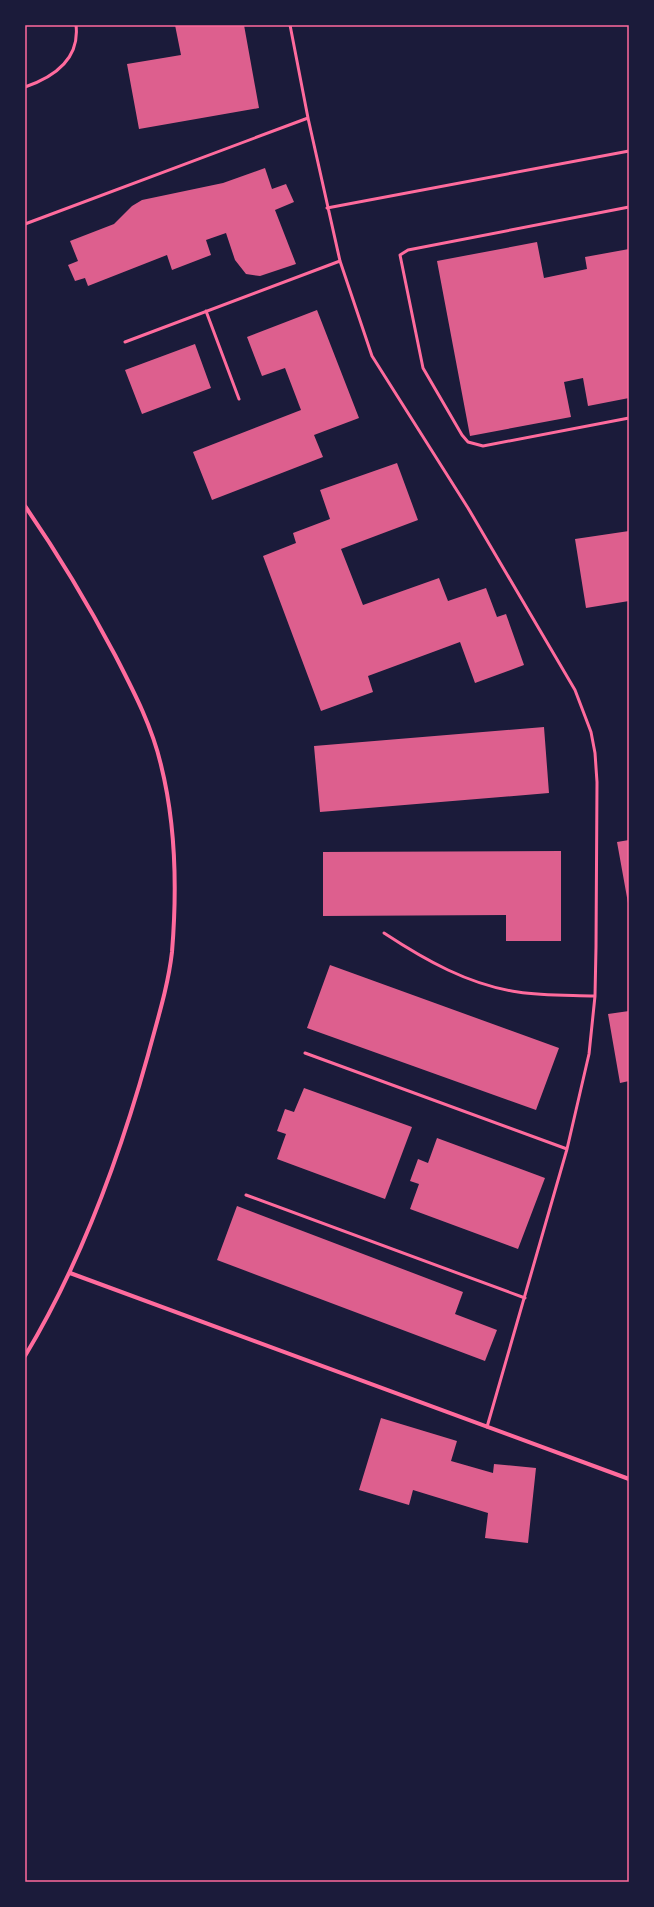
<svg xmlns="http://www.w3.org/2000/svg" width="654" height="1907" viewBox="0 0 654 1907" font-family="Lato,sans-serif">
<rect width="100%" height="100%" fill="#1b1b3a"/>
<path fill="#dd5f8e" d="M 175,25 L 244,25 L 259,108 L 139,129 L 127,64 L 181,55 Z
M 265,168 L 272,189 L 286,184 L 294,202 L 275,210 L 296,264 L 260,276 L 246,274 L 235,260 L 226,233 L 206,240 L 211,255 L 172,270 L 167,255 L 88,286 L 85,278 L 75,281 L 68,265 L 78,261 L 70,241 L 114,224 L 132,206 L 142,200 L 223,183 Z
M 537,242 L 544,278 L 587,269 L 585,257 L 629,249 L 629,398 L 588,406 L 583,378 L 564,382 L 571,417 L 470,436 L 437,261 Z
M 317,310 L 359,418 L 314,435 L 323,457 L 212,500 L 193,452 L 301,410 L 285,368 L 262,376 L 247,337 Z
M 195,344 L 211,388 L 142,414 L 125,370 Z
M 397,463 L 418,520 L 341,549 L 363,605 L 439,578 L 448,601 L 486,588 L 497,617 L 506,614 L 524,665 L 475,683 L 460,642 L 368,676 L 373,692 L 321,711 L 263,556 L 296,543 L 293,533 L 330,519 L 320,490 Z
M 629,531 L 629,601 L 586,608 L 575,539 Z
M 544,727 L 549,793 L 320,812 L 314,746 Z
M 629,840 L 629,903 L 628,903 L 617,842 Z
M 561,851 L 561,941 L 506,941 L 506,915 L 323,916 L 323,852 Z
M 330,965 L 559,1048 L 536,1110 L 307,1028 Z
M 629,1011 L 629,1081 L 620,1083 L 608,1014 Z
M 304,1088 L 412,1127 L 385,1199 L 277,1159 L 286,1134 L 277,1131 L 285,1109 L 294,1112 Z
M 437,1138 L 545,1178 L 518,1249 L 410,1209 L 419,1184 L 410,1181 L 418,1159 L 428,1163 Z
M 237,1206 L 463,1292 L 455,1314 L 497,1330 L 485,1361 L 217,1260 Z
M 381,1418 L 457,1441 L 451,1461 L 493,1473 L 494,1464 L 536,1468 L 528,1543 L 485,1538 L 488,1513 L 413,1490 L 409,1505 L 359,1490 Z"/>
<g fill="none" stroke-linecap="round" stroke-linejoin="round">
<path stroke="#ff6b9d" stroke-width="3" d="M 290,25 L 308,118 L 340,261 L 372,356 L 468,508 L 575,690 L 591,732 L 595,753 L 597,782 L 596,947 L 595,996 L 589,1054 L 567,1149 L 487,1427
M 25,87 C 54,77 80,59 76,25
M 629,207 L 408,250 L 400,255 L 423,368 L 462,435 L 468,442 L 483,446 L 629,418
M 327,208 L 629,151
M 25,224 L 308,118
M 206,311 L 239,399
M 125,342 L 340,261
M 384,933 C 425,960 469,985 518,992 C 543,996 570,995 595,996
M 305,1053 L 567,1149
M 246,1195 L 525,1298"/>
<path stroke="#ff6b9d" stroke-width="4" d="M 25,506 C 58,554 88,604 115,655 C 133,690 152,726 161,765 C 176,825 177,891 172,952 C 168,987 157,1021 148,1055 C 119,1159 81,1263 25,1356
M 70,1273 L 629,1479"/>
</g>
<rect width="654" height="1907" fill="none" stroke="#1b1b3a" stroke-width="52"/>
<rect x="26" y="26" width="602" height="1855" fill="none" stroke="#ff6b9d" stroke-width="1.5"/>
</svg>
